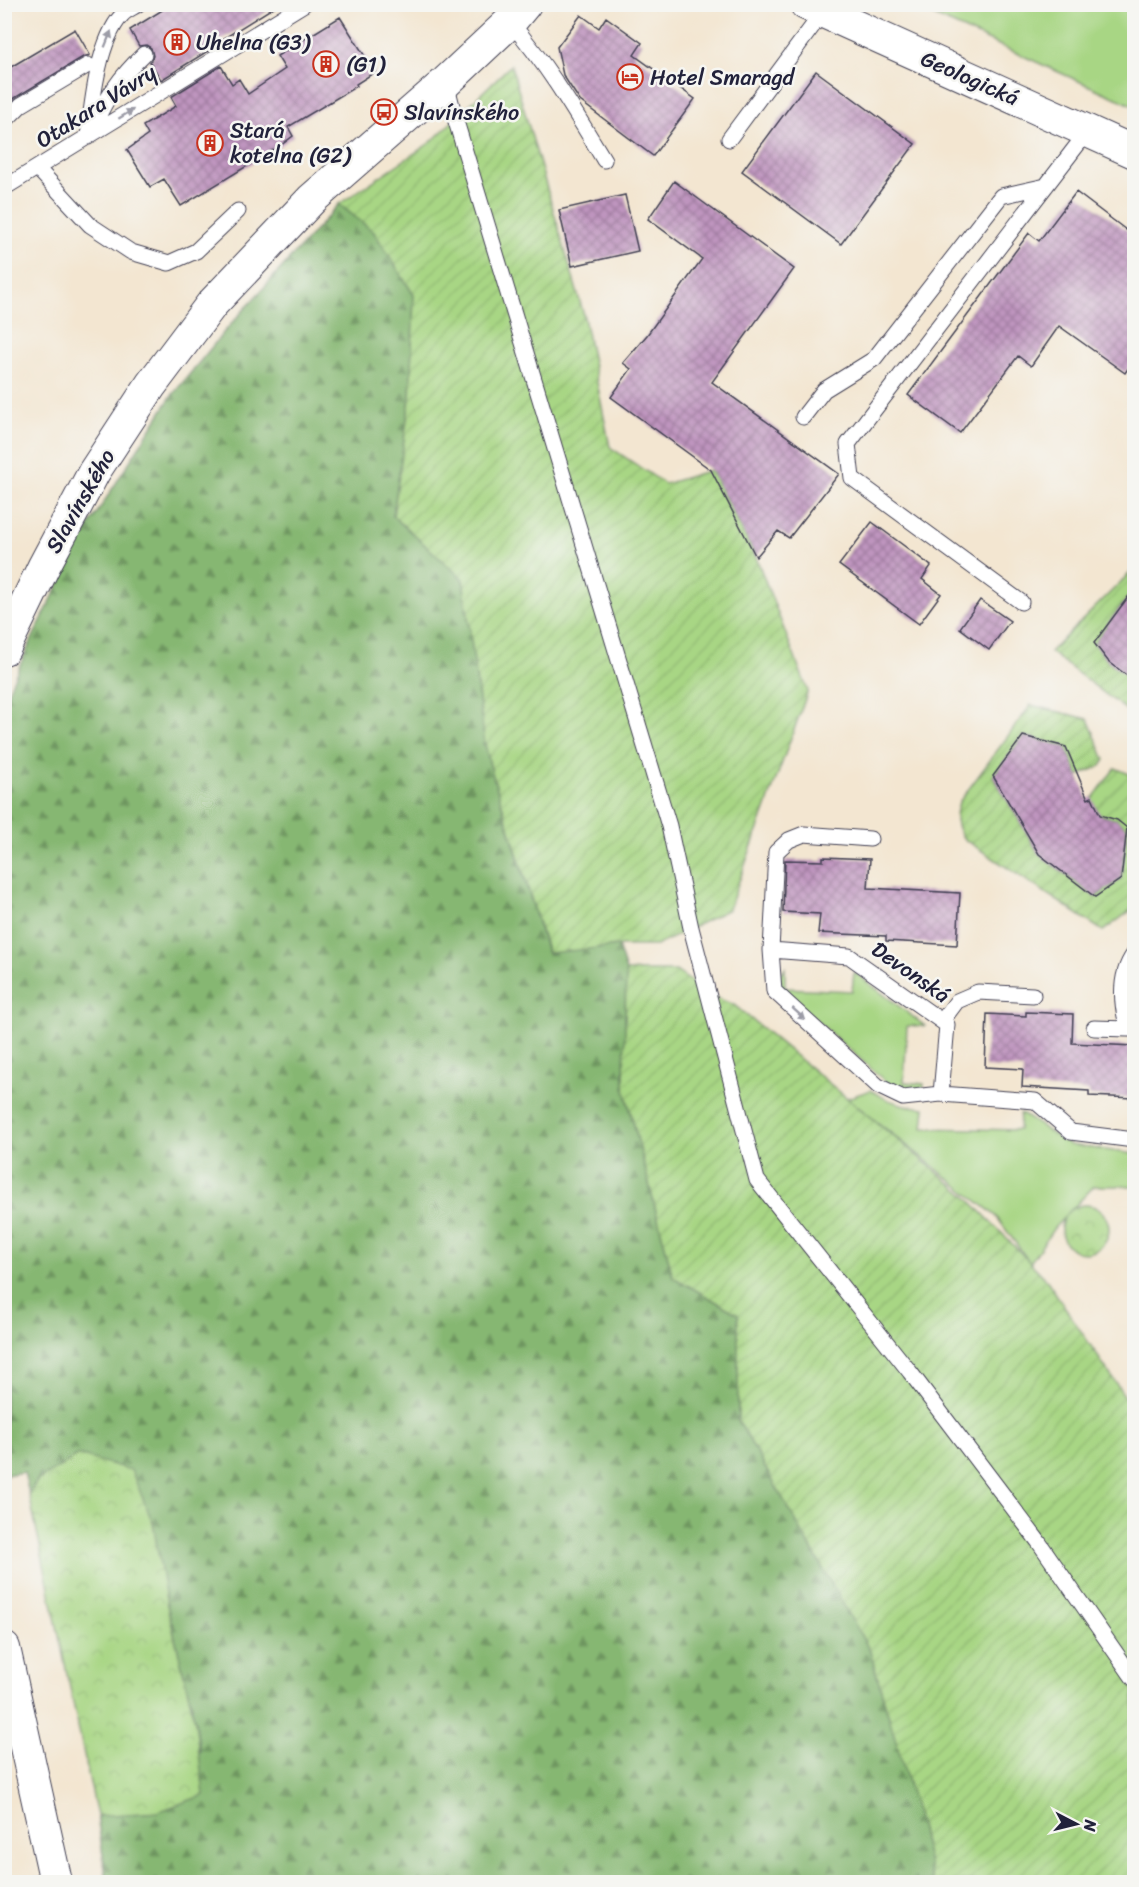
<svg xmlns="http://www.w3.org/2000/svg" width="1139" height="1887" viewBox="0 0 1139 1887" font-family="Sriracha,sans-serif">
<defs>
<pattern id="forest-firs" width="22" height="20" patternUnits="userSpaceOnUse" patternTransform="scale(1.5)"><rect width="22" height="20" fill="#86b772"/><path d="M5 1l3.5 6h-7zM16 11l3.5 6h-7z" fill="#6d945f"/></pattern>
<pattern id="park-crowns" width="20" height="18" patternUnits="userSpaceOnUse" patternTransform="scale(1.5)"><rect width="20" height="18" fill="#a8d684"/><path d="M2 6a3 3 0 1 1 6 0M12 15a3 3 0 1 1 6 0" fill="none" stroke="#90b773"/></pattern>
<pattern id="garden-furrows" width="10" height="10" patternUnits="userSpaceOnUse" patternTransform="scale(1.5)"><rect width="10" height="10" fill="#a8d684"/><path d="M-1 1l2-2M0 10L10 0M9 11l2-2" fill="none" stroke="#90b773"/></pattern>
<pattern id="building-cross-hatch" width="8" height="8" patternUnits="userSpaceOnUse" patternTransform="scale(1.5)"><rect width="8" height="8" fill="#bf95bf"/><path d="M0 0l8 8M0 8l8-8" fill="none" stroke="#9b799c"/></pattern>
</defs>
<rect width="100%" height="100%" fill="#f6f6f2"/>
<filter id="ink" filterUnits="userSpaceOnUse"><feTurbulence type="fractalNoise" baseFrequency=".0167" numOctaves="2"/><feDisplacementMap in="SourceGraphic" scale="12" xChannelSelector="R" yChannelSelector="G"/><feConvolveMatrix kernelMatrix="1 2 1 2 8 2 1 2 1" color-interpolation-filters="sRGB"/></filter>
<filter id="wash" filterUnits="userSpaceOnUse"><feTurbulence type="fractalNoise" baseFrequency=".008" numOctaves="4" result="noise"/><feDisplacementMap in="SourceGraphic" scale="24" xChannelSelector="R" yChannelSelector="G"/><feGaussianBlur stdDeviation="1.35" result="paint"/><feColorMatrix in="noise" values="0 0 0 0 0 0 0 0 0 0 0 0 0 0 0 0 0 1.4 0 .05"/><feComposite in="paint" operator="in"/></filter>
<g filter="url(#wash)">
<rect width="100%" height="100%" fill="#f3e6d1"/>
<path fill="#a8d684" stroke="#657c60" stroke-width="1.5" d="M 910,5 L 1129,5 L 1134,7 L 1134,106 Z
M 785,968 L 785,988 L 852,991 L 854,972 L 925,1026 L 907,1026 L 904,1082 L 924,1084 L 923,1092 L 897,1089 L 886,1082 L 799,1005 L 779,985 L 778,976 Z
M 871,1090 C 888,1102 904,1106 925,1108 L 923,1128 L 1019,1130 L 1020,1113 L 1070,1145 L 1134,1154 L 1134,1186 L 1094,1186 L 1054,1228 L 1030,1263 L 996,1216 L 847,1098 Z"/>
<path fill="url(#forest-firs)" stroke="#546c56" stroke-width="1.5" d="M 339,204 L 374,232 L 414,295 L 410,399 L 393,516 L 463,579 L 485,744 L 491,769 L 547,952 L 618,946 L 626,971 L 624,1086 L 673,1277 L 738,1314 L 738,1420 L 870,1651 L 919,1821 L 933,1882 L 107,1882 L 97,1816 L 157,1812 L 200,1751 L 195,1721 L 167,1605 L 37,1481 L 29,1494 L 24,1472 L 5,1475 L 4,702 L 12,682 L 34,635 L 83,535 L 170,398 L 224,332 Z"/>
<path fill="url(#park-crowns)" stroke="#657c60" stroke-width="1.5" d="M1061 1229a24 24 0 1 1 48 0a24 24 0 1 1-48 0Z
M 78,1455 L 131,1470 L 153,1523 L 167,1605 L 195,1721 L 204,1795 L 157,1812 L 97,1816 L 29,1494 L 37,1481 Z"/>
<path fill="url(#garden-furrows)" stroke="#657c60" stroke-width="1.5" d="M 511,65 L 583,312 L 610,447 L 665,484 L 711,470 L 756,557 L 808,691 L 729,909 L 656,946 L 618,946 L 548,953 L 491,769 L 485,744 L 463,579 L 393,516 L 410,399 L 414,295 L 374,232 L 339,204 L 431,142 Z
M 1134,569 L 1134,610 L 1122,605 L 1094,643 L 1108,661 L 1134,681 L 1134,716 L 1050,652 Z
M 1031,705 L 1088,719 L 1105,760 L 1101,766 L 1078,776 L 1066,747 L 1024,736 L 993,776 L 1039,854 L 1095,897 L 1121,879 L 1127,828 L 1117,820 L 1093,812 L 1088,801 L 1093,798 L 1115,768 L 1134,776 L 1134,908 L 1103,931 L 964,839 C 955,827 954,816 959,802 Z
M 626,971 L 676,971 L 710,995 L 734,1005 L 966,1196 L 1046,1279 L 1134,1410 L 1134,1882 L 933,1882 L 919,1821 L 870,1651 L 738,1420 L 738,1314 L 673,1277 L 624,1086 Z"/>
<g id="blocks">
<path fill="url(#building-cross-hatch)" d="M 172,4 L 279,4 L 210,47 L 211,49 L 161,80 L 150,62 L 153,56 L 151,48 L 146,45 L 139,46 L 130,30 Z
M 581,15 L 599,28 L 606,17 L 642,43 L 634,55 L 695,99 L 653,156 L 580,101 L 563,75 L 557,47 Z
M 340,17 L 375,72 L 356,84 L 357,86 L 288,127 L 293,136 L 280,146 L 181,206 L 164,179 L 150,187 L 127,150 L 148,135 L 143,126 L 176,106 L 171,97 L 221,66 L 232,84 L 239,79 L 248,94 L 285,69 L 277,56 Z
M 75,29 L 90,55 L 83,57 L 16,97 L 4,106 L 4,71 Z
M 816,71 L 915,144 L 841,244 L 742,171 Z
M 674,181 L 794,269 L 712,382 L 839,474 L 789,538 L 778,531 L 756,557 L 711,470 L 611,397 L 631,369 L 623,363 L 647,335 L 702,259 L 648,219 Z
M 1076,192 L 1134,236 L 1134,360 L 1125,373 L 1059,326 L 1031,366 L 1018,356 L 960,433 L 908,395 L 1029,233 L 1039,241 Z
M 625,195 L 638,251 L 572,266 L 559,210 Z
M 872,522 L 931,566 L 922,579 L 941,594 L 919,624 L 839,565 Z
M 1134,589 L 1134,681 L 1108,661 L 1094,643 Z
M 980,600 L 1010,621 L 989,650 L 960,628 Z
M 1023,736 L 1066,747 L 1088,799 L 1092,797 L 1100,815 L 1117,820 L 1127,828 L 1121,879 L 1095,897 L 1039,854 L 993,776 Z
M 823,857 L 870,859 L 868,888 L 960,893 L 957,945 L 886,941 L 886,936 L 818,933 L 820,914 L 783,912 L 785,860 L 823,861 Z
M 1026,1012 L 1073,1014 L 1072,1043 L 1134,1046 L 1134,1098 L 1089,1096 L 1089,1091 L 1022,1087 L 1023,1069 L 985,1067 L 987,1014 L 1026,1016 Z"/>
</g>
</g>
<g filter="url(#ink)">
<use href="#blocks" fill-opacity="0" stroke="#413f52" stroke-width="1.5"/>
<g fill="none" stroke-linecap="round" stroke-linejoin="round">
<g stroke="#413f52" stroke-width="17">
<path id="lane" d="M 4,5 L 5,4
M 510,22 C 547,64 575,112 604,160
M 446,82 L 455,118 L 669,826 L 691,928 L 757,1180 L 910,1372 L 1038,1541 L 1134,1679
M 4,122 L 21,105 L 88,65
M 93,127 C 108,95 119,78 144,54
M 88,137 C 92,103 98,41 122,15 C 126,10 133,8 138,4
M 729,139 L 823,12
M 37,168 L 90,225 L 131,252 L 169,263 L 196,251 L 238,211
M 4,188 L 304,4
M 803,417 L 824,390 L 874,359 L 1001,196 L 1046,186
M 1021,602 L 852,478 L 848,444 L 1088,131
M 771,950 L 776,852 L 789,840 L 804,834 L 870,839
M 1134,954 C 1118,976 1121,1004 1128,1029 L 1134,1029
M 942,1021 L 957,1001 L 978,992 L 1033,995
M 1094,1028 L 1128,1029
M 941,1094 L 903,1098 L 878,1086 L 774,991 L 771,950 L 849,956 L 947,1025 L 941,1094 L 1035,1101 L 1071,1132 L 1134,1140"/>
</g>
<g stroke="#413f52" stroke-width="34">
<path id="street" d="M 806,4 L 1134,152
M 4,649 L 44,566 L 94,472 L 151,385 L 212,304 L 312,199 L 446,82 L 510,22 L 525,4
M 4,1648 L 56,1882"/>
</g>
<use href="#lane" stroke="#fff" stroke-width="15"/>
<use href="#street" stroke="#fff" stroke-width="32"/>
</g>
<defs><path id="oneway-solid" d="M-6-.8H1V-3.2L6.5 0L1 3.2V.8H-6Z" transform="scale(1.5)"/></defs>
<g fill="#9c9ca7">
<use href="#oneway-solid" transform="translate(108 39) rotate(-68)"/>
<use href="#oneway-solid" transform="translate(126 114) rotate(-32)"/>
<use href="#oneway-solid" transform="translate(799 1014) rotate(42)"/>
</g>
</g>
<defs>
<g id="building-ring" transform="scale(1.35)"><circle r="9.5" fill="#f6f6f2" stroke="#c8321e" stroke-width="1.5"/><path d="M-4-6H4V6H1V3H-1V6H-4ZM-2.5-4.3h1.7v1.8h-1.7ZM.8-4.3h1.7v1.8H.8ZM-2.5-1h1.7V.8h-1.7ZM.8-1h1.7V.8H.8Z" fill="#c8321e"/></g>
<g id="hotel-ring" transform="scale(1.35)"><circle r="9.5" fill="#f6f6f2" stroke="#c8321e" stroke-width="1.5"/><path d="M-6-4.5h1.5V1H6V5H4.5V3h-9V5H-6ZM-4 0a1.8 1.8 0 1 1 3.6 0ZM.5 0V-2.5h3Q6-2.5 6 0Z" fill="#c8321e"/></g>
<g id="bus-ring" transform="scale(1.35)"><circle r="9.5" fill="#f6f6f2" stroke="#c8321e" stroke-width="1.5"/><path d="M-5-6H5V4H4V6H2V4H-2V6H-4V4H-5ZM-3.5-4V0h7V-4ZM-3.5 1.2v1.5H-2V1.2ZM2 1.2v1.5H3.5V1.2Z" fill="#c8321e"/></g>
</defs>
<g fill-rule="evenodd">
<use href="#building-ring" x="177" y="42"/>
<use href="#building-ring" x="326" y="64"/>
<use href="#hotel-ring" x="630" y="77"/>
<use href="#bus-ring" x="384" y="112"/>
<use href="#building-ring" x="210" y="143"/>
</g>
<g text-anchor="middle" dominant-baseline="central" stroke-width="5" stroke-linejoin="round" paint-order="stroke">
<g font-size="22" fill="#22223b" stroke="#f6f6f2" text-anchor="start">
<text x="196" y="42">Uhelna (G3)</text>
<text x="346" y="64">(G1)</text>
<text x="650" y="77">Hotel Smaragd</text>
<text x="404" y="112">Slavínského</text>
<text x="230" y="130">Stará<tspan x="230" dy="25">kotelna (G2)</tspan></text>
</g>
<g font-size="22" fill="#22223b" stroke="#f6f6f2">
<text transform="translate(970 78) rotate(24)">Geologická</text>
<text transform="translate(96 106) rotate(-32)">Otakara Vávry</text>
<text transform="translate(80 501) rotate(-60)">Slavínského</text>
<text transform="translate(911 972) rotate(35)">Devonská</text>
</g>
</g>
<rect width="1139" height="1887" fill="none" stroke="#f6f6f2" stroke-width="24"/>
<g transform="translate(1076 1824) rotate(97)" stroke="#f6f6f2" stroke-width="4.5" paint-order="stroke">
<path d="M0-4.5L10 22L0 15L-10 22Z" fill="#22223b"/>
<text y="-9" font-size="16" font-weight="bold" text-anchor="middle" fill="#22223b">N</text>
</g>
</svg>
